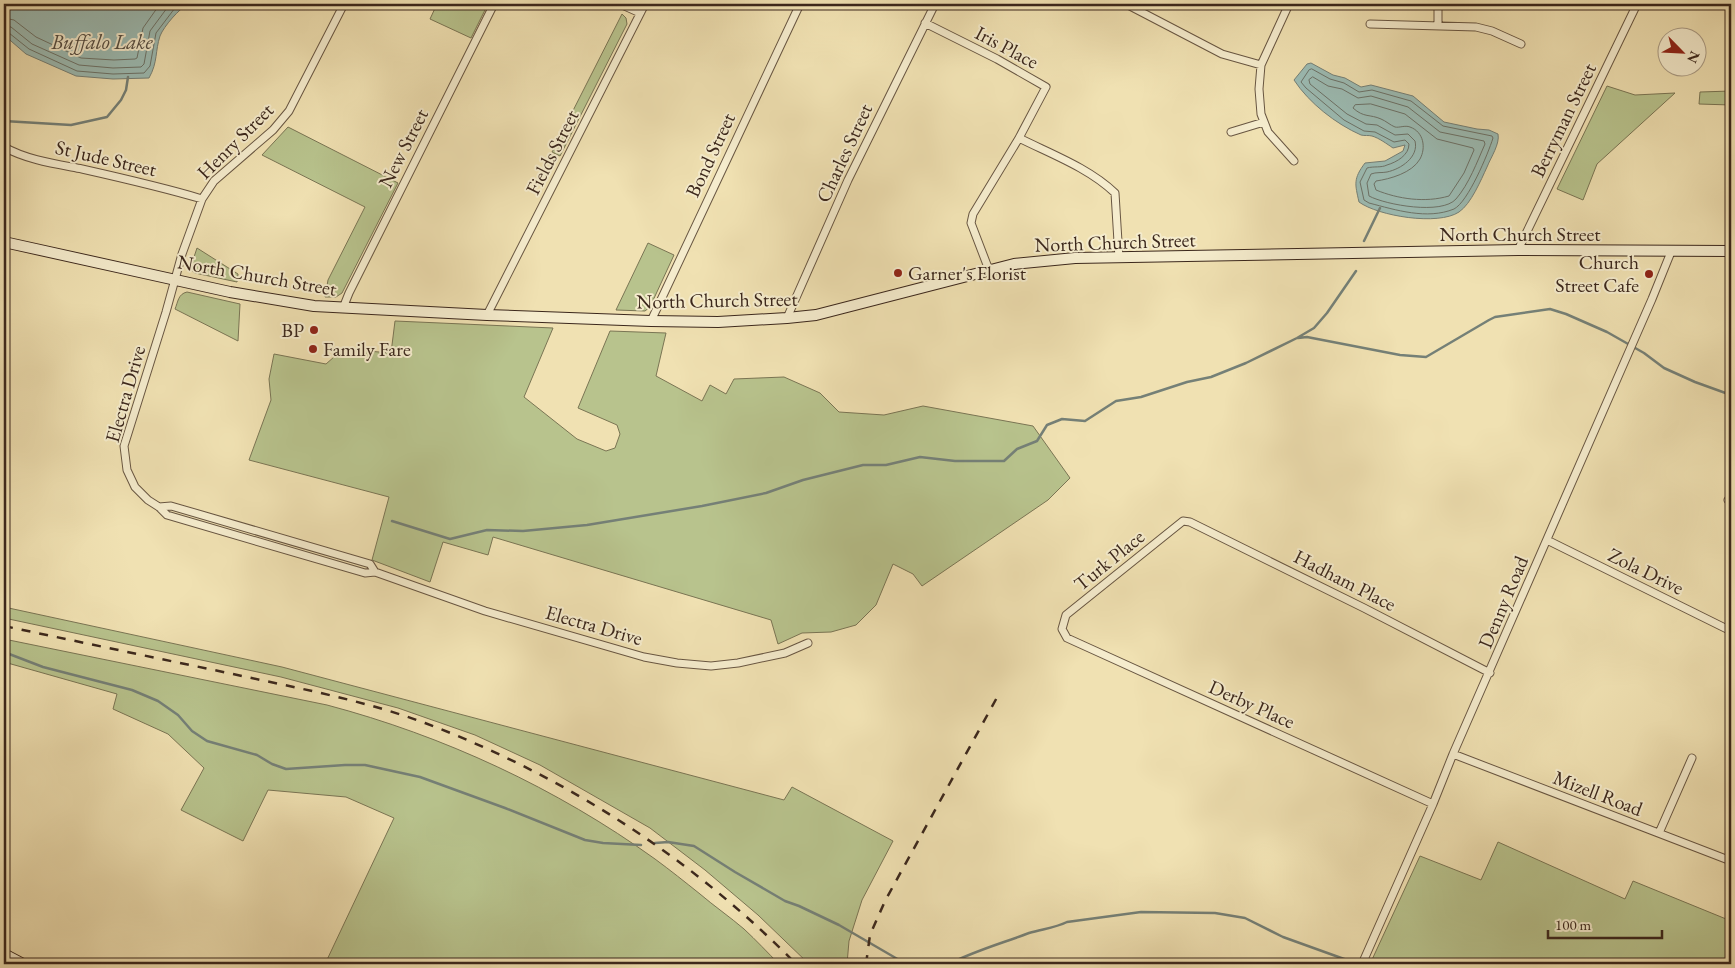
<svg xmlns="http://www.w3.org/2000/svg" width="1735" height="968" viewBox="0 0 1735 968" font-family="'EB Garamond',serif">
<rect width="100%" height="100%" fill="#f0e1b2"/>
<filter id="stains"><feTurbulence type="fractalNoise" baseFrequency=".004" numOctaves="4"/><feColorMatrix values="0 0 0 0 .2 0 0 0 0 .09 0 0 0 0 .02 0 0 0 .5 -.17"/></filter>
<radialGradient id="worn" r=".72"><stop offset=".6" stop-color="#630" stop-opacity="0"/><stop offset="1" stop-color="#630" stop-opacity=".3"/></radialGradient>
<path fill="#b8c38d" stroke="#7a7554" d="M 437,4 L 488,4 L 471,38 L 430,19 Z
M 622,14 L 626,18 L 627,24 L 560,156 L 552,152 Z
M 1607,86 L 1635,95 L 1675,93 L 1597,164 L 1583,200 L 1557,189 Z
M 1731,91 L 1731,105 L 1699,104 L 1700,92 Z
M 288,127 L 398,183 L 342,293 L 336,297 L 325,297 L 328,280 L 365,207 L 262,155 Z
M 648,243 L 674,255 L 650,307 L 645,311 L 616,310 Z
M 197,248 L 238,274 L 237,282 L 195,273 L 191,270 L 191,266 Z
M 187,292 L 240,304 L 238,341 L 175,309 C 178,302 178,294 187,292 Z
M 395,321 L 553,328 L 524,397 L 577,439 L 606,451 L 615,448 L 620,434 L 617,425 L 578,408 L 610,331 L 666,333 L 656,376 L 702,401 L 710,385 L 726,394 L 734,379 L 784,377 L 820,393 L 839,412 L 884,415 L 923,406 L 1033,426 L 1070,478 L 1048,500 L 922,586 L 913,574 L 893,564 L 876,605 L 856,625 L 831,632 L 802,633 L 778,644 L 771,620 L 493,537 L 488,555 L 443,542 L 430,582 L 372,560 L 389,497 L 249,460 L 271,400 L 269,379 L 274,354 L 326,364 L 343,349 L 391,353 Z
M 4,607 L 282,667 L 784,800 L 792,787 L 893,841 L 862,900 L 849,941 L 847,964 L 809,964 L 758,915 L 705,870 L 650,828 L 540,765 L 475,735 L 398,708 L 281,677 L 4,618 Z
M 4,639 L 327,705 C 444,736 556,788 655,859 C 670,870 685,882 700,894 C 714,906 730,917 744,929 C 756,940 768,953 779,964 L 325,964 L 394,818 L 346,797 L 268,790 L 243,841 L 181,810 L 204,768 L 168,734 L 113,709 L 117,694 L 4,662 Z
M 1498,842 L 1625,899 L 1633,881 L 1731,921 L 1731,964 L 1370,964 L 1420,856 L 1481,880 Z
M 1141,962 L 1146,964 L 1084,964 L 1091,963 Z"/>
<path fill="#9cbcb4" stroke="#758077" d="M 4,4 L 188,4 C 179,9 164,26 160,36 C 155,51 158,62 149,78 L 113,79 L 76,76 L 26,54 L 4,35 Z
M 1311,63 L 1333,75 L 1345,78 L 1361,87 L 1371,85 L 1413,96 L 1444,122 L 1477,129 L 1489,130 L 1498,134 C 1500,144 1491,157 1487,167 C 1481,180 1471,204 1459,212 C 1438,226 1378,216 1359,202 C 1355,184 1353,179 1365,163 L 1385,161 L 1403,151 L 1405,145 L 1393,148 C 1387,144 1379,138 1372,136 C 1368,135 1365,136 1361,135 C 1336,124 1309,103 1294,80 L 1307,64 Z"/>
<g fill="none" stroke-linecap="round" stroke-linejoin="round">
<path stroke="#6c7268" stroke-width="1" d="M 4,18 L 14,20 L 36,37 L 81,58 L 114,60 L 135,59 L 137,58 L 143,28 L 160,4
M 4,26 L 11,27 L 32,44 L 79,65 L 113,68 L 141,67 L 144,64 L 150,31 L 170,4
M 4,32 L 9,33 L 29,49 L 77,71 L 113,74 L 144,73 L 150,66 L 156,33 L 178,4
M 1312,69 L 1330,79 L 1344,83 L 1359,92 L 1372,90 L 1411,101 L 1443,126 L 1492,136 L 1493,138 C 1488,154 1468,202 1454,209 C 1427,220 1396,210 1369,203 L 1364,200 L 1360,182 L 1367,168 C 1374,166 1381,168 1387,165 C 1397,162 1409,155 1409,144 L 1405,140 L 1394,142 L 1375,132 L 1364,131 L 1344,120 L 1306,88 L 1301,82 L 1309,70 Z
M 1313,77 L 1328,86 L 1342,89 L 1358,98 L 1371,96 L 1408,107 L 1440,132 L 1484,141 L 1485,144 C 1477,162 1469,184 1456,199 C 1442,215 1386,205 1369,196 L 1367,183 L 1371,174 C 1376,172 1382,173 1387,172 C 1401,169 1419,157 1415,141 L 1408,134 L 1395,135 L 1377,125 L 1366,124 L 1347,114 L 1310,84 L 1309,80 Z
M 1371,104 L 1405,114 L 1437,139 L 1473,148 L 1474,150 L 1464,173 L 1449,196 C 1425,203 1398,199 1376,190 L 1374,184 L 1376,181 C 1390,179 1412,173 1420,159 C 1426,148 1424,132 1410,127 C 1405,125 1399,128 1395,127 C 1390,125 1386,121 1381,119 C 1370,114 1364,118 1353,108 L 1355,105 Z"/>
<path stroke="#758077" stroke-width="2.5" d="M 4,121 L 71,125 L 107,117 L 121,100 L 126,90 L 128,77
M 1364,241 L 1380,208
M 1298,338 L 1307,337 L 1400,355 L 1426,357 L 1489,320 L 1495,317 L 1550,309 L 1566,314 L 1607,332 L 1644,353 L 1664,368 L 1695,382 L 1731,395
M 392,521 L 450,539 L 487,530 L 523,531 L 587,525 L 702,506 L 766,493 L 803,480 L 863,465 L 886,465 L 920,457 L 955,461 L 1004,461 L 1017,449 L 1037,441 L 1047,425 L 1062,419 L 1085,421 L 1116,401 L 1141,397 L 1187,382 L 1211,377 L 1246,363 L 1297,338 L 1314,328 L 1327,313 L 1356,271
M 4,652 L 43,667 L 132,690 L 158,701 L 178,715 L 192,731 L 207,741 L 257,755 L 272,764 L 286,769 L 345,765 L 365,765 L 420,777 L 505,808 L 585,840 L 603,843 L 641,845
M 655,843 L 668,842 L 694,846 L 735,872 L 785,901 L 799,906 L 839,925 L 906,964
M 949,964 C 974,951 1003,943 1029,933 C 1042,929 1055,928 1067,922 L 1141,912 L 1215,913 L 1245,918 L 1283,937 L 1358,964"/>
<g stroke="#685642" stroke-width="9">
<path id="minor" d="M 344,4 L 289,111 L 273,130 L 214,181 L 202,199 L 182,254 L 166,312 L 124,446 L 127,470 L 135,487 L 148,500 L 159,507 L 167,515 L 365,573 L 375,572 L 485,611 L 644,657 L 677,663 L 711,666 L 738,663 L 785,653 L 808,643
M 620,4 L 640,13
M 1126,4 L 1222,54 L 1261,65
M 1289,4 L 1261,65 L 1259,89 L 1261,114 L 1268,132 L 1294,161
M 1438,4 L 1438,25
M 925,23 L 997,59 L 1046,87 L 1019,138 L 973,214 L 971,223 L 989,270
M 1370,24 L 1476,27 L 1492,31 L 1521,44
M 1231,132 L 1264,122
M 1019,138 C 1051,154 1089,168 1115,193 L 1119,258
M 4,147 C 27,160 56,164 82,169 C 122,178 162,187 202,199
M 1518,250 L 1637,4
M 343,308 L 349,293 L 494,4
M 487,315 L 645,4
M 787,318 L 848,180 L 935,4
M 651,321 L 800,4
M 1728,500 L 1731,501
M 159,507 L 171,506 L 370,564 L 375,572
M 1547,540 L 1731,631
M 1453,754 L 1731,861
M 1433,804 L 1067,638 L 1062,629 L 1066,615 L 1183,521 L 1190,522 L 1364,608 L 1490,673
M 1659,833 L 1692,758
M 1362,964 L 1433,804 L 1453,754 L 1652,299 L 1671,252"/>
</g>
<g stroke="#3b271c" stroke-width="12">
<path id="secondary" d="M 4,242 L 230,292 L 314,306 L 487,315 L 651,321 L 718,322 L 787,318 L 816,315 L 1014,264 L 1075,258 L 1518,250 L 1731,251
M 4,954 L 23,964"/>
</g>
<use href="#minor" stroke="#f5eccd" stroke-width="7"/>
<use href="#secondary" stroke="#f5eccd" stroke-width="10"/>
<path stroke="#3b271c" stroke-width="2.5" stroke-dasharray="9 9" stroke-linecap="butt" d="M 4,626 C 80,642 156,658 233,674 C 297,688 363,700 425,723 C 565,776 692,858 796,964
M 866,964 L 870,935 L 885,901 L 1000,692"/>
</g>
<g fill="#8f2418" stroke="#f5eccd" stroke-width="2">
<circle cx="898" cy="273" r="5"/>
<circle cx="1649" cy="274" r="5"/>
<circle cx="314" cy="330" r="5"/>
<circle cx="313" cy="349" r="5"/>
</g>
<g text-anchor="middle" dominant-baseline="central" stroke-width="4" stroke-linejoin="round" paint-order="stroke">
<g font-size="20" fill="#3b271c" stroke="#f5eccd">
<text transform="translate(1007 47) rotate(28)">Iris Place</text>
<text transform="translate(1563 120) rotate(-64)">Berryman Street</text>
<text transform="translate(235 141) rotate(-45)">Henry Street</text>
<text transform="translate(403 148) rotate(-63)">New Street</text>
<text transform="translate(552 152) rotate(-63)">Fields Street</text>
<text transform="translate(844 153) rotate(-65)">Charles Street</text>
<text transform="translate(710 155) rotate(-65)">Bond Street</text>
<text transform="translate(106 158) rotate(13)">St Jude Street</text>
<text x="1520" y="234">North Church Street</text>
<text transform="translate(1115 242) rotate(-2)">North Church Street</text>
<text transform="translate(257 275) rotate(10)">North Church Street</text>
<text transform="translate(717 300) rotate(-1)">North Church Street</text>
<text transform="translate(125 394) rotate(-74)">Electra Drive</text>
<text transform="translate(1109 560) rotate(-39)">Turk Place</text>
<text transform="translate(1646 571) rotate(26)">Zola Drive</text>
<text transform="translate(1345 580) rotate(27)">Hadham Place</text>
<text transform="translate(1503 602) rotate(-67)">Denny Road</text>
<text transform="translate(594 625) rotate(16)">Electra Drive</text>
<text transform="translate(1252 704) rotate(24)">Derby Place</text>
<text transform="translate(1598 793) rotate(21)">Mizell Road</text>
</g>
<g font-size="20" fill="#3b271c" stroke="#f5eccd" text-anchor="end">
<text x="1639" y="262">Church<tspan x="1639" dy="23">Street Cafe</tspan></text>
<text x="908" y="273" text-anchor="start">Garner's Florist</text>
<text x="304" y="330">BP</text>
<text x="323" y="349" text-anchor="start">Family Fare</text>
</g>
<g font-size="21" font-style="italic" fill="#534c42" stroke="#f5eccd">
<text x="102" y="41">Buffalo Lake</text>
</g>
</g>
<rect width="1735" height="968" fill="none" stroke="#f0e1b2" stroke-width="20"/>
<rect x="5" y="5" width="1725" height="958" fill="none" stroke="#3b271c" stroke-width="2.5"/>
<rect x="10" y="10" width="1715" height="948" fill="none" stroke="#3b271c"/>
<g transform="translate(1682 52) rotate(114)"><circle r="24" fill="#f5eccd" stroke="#ab9d86"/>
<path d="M0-4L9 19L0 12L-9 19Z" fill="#8f2418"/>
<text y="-8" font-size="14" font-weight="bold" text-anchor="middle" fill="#3b271c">N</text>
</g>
<path d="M1548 930v8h114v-8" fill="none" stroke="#3b271c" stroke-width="2.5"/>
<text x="1555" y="930" font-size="15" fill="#3b271c" stroke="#f5eccd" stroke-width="4" paint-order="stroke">100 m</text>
<rect width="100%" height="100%" filter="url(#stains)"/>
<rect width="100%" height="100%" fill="url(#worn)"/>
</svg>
